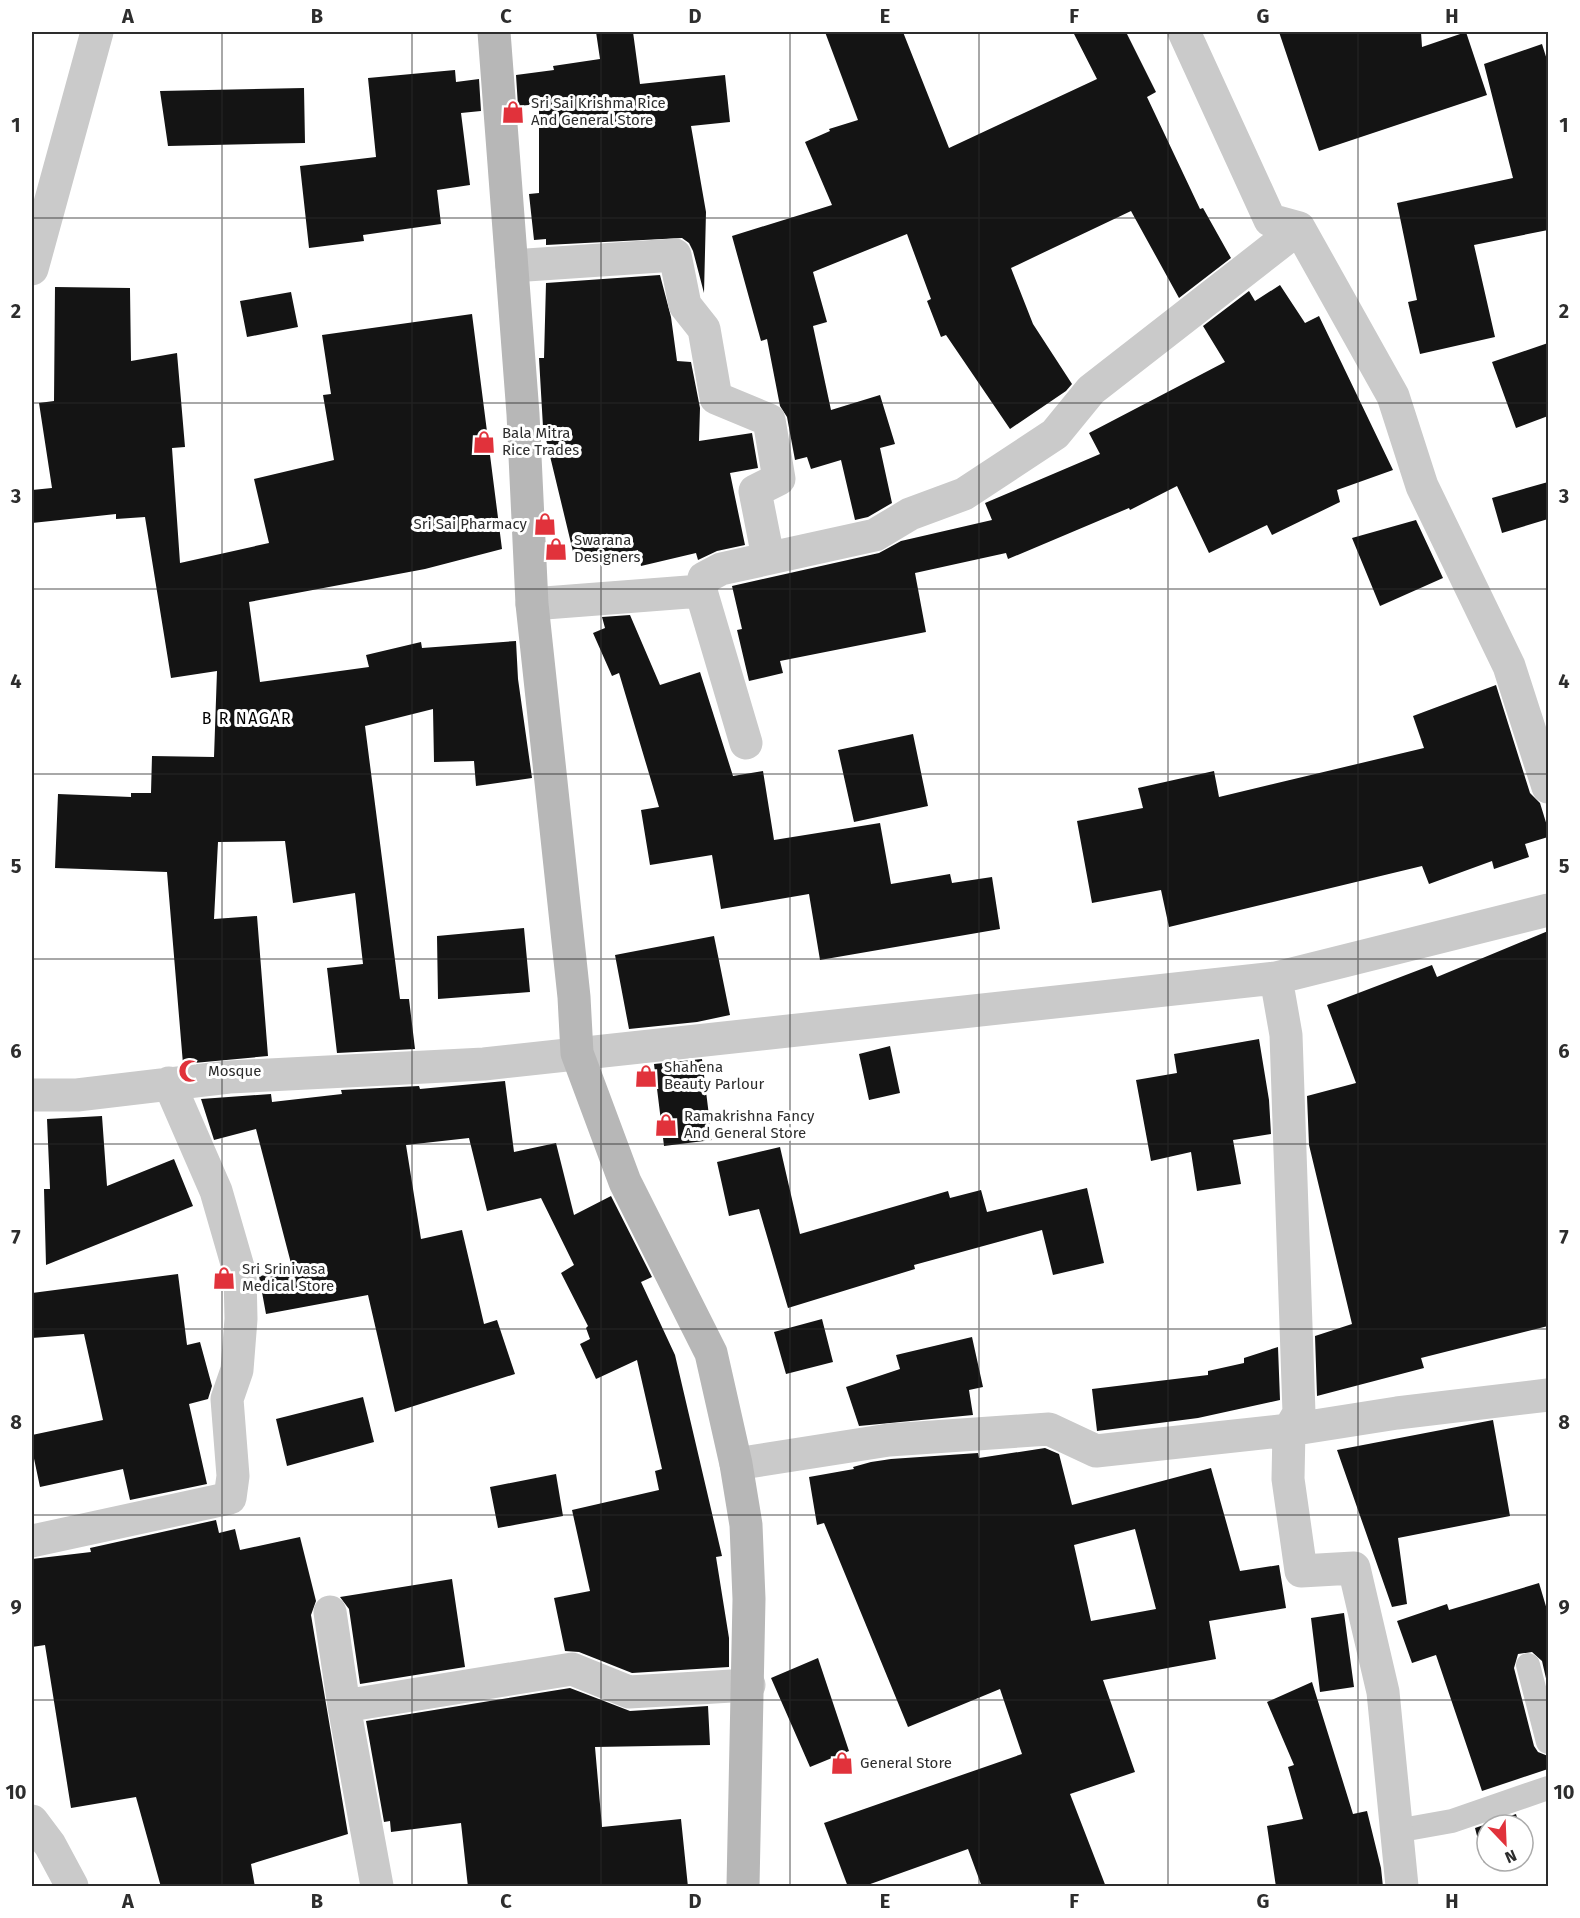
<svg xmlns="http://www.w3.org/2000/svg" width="1580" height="1918" viewBox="0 0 1580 1918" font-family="'Fira Sans',sans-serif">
<rect width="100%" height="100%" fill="#fff"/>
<path fill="#141414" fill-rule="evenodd" d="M 596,32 L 633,32 L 640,84 L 725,75 L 730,122 L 691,126 L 706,212 L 704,293 L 693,251 L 689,243 L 682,238 L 546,245 L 546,239 L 534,240 L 529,194 L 539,193 L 539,104 L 518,106 L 516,75 L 554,70 L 553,66 L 600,59 Z
M 825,32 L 903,32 L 949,148 L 1097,79 L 1073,32 L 1126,32 L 1156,92 L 1147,97 L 1200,209 L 1203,208 L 1231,258 L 1179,298 L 1131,211 L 1011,268 L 1033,324 L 1072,384 L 1066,391 L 1010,429 L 946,335 L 941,337 L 927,301 L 931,299 L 907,234 L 813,272 L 827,322 L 813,326 L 831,410 L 880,395 L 895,444 L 880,448 L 892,503 L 868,517 L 855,520 L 841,460 L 811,469 L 807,457 L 795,460 L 787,417 L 780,406 L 767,339 L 761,341 L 732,236 L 832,205 L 805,142 L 830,131 L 829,129 L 858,120 Z
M 1279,32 L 1421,32 L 1422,47 L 1466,32 L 1487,95 L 1319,151 Z
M 1542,44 L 1548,63 L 1548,230 L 1474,245 L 1495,337 L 1420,354 L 1408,302 L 1417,300 L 1397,203 L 1513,178 L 1484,64 Z
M 455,70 L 456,82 L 479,79 L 481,111 L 461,113 L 470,185 L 437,190 L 441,224 L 363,235 L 364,241 L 309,248 L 300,166 L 376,157 L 368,78 Z
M 304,88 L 305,143 L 168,146 L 160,91 Z
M 660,275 L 671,317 L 677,361 L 691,362 L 700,408 L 699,441 L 752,433 L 758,468 L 730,473 L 745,545 L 717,551 L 698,560 L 696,553 L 641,566 L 638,550 L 576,564 L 543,427 L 539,358 L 544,358 L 546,283 Z
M 1280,285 L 1305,323 L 1319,316 L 1393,470 L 1337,490 L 1340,502 L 1272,535 L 1267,525 L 1209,553 L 1177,486 L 1130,510 L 1129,508 L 1008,559 L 1006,553 L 915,573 L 926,632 L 780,661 L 783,673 L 749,681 L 737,630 L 742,629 L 732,586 L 879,553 L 901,541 L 992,520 L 985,503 L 1100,454 L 1089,433 L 1225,362 L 1203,326 L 1249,291 L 1255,301 Z
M 55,287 L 130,288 L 131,361 L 177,353 L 185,447 L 172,448 L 180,563 L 269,543 L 254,479 L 334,460 L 323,395 L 331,394 L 322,335 L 472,314 L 502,549 L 425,569 L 249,602 L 260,682 L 369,667 L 366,655 L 421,642 L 422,648 L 516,641 L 518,679 L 532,778 L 476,786 L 474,761 L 434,762 L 433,709 L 365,726 L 400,999 L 409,999 L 415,1049 L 337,1053 L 327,968 L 363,964 L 355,893 L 293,903 L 285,841 L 218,842 L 214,919 L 257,916 L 268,1056 L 183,1064 L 167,872 L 55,868 L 58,794 L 131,797 L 131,793 L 151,793 L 152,756 L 214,757 L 217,671 L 171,678 L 145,517 L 116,519 L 116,514 L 32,523 L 32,490 L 52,488 L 39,403 L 54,401 Z
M 291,292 L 298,327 L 247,337 L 240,301 Z
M 1548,343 L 1548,416 L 1516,428 L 1492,362 Z
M 1548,482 L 1548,519 L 1502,533 L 1492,498 Z
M 1416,520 L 1443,578 L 1380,606 L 1352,538 Z
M 630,615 L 660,685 L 700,672 L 733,776 L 763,771 L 774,840 L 880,823 L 891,884 L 950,874 L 952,883 L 992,877 L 1000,929 L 820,960 L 809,894 L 721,909 L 712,855 L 650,865 L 641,810 L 659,807 L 619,673 L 612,676 L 593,633 L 605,628 L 602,617 Z
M 1496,685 L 1530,793 L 1540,803 L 1548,829 L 1548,837 L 1525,844 L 1529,857 L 1494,869 L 1492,861 L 1429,884 L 1422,866 L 1169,927 L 1161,890 L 1092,903 L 1077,821 L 1143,808 L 1138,788 L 1214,771 L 1219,797 L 1424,748 L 1413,716 Z
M 913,734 L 928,806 L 854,822 L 838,750 Z
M 524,928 L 530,992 L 438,999 L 437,936 Z
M 1548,931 L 1548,1326 L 1421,1358 L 1424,1368 L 1317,1396 L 1315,1336 L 1352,1324 L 1309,1145 L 1307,1096 L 1356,1083 L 1327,1005 L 1432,965 L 1437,977 Z
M 714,936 L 730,1015 L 697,1022 L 629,1029 L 615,955 Z
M 1259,1039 L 1269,1100 L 1271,1134 L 1233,1140 L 1241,1184 L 1197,1191 L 1191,1152 L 1151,1161 L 1136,1080 L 1177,1073 L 1174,1054 Z
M 890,1046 L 900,1093 L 869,1100 L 859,1054 Z
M 702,1059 L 712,1140 L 664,1146 L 654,1064 Z
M 505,1081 L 514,1152 L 556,1143 L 574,1215 L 611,1196 L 652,1277 L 641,1282 L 675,1355 L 722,1556 L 716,1557 L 729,1638 L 729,1667 L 632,1673 L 579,1652 L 565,1651 L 554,1598 L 590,1591 L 572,1510 L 659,1490 L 655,1471 L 662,1469 L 637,1360 L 596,1379 L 580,1344 L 590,1339 L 586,1328 L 588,1326 L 561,1273 L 574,1265 L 541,1198 L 487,1211 L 469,1138 L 406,1145 L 421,1239 L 462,1230 L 484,1324 L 497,1320 L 515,1374 L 395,1412 L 368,1295 L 266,1314 L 259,1276 L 293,1271 L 256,1129 L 214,1140 L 201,1099 L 271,1094 L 272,1102 L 342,1094 L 341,1090 L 419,1086 L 420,1089 Z
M 102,1116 L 107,1186 L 174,1159 L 193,1206 L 46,1265 L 44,1189 L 50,1189 L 47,1119 Z
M 780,1147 L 800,1234 L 948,1191 L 950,1198 L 981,1190 L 987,1212 L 1087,1188 L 1104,1263 L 1053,1275 L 1042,1230 L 914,1265 L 915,1269 L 788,1308 L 759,1209 L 729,1216 L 717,1162 Z
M 178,1274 L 187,1345 L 200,1342 L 212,1386 L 208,1399 L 189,1404 L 207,1484 L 130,1500 L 123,1469 L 40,1487 L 32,1449 L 32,1435 L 103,1420 L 84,1334 L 32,1338 L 32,1293 Z
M 822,1319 L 833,1362 L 786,1374 L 774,1332 Z
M 972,1337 L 983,1387 L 969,1390 L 973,1415 L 859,1426 L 846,1387 L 900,1369 L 896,1355 Z
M 1278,1347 L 1280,1400 L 1198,1418 L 1097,1431 L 1092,1389 L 1208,1375 L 1208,1371 L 1244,1363 L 1244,1358 Z
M 363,1397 L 374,1442 L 287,1466 L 276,1419 Z
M 1493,1420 L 1510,1516 L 1398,1538 L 1407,1604 L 1392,1607 L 1337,1450 Z
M 1045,1448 L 1059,1454 L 1072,1505 L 1211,1468 L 1240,1571 L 1279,1565 L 1286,1608 L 1209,1621 L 1216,1659 L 1103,1680 L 1135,1772 L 1070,1794 L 1106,1887 L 982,1887 L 968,1849 L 862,1887 L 848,1887 L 824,1823 L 1022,1754 L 1000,1689 L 908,1727 L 824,1523 L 817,1525 L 809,1477 L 854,1469 L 853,1467 L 871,1462 L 891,1459 L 978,1453 L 979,1458 ZM 1135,1529 L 1156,1609 L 1091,1621 L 1074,1545 Z
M 556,1474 L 563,1516 L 498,1528 L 490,1487 Z
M 216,1520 L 219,1533 L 235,1529 L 240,1550 L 300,1537 L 316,1601 L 311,1615 L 348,1834 L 251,1864 L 255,1887 L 161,1887 L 136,1797 L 71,1808 L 45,1645 L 32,1647 L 32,1559 L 91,1552 L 90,1548 Z
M 452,1579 L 465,1667 L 360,1684 L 349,1609 L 340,1597 Z
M 1539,1583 L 1548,1613 L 1548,1687 L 1542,1661 L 1532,1652 L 1518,1654 L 1514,1668 L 1534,1746 L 1538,1752 L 1548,1756 L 1548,1769 L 1482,1791 L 1436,1655 L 1412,1663 L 1397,1621 L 1447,1604 L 1449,1610 Z
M 1344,1613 L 1354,1687 L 1320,1692 L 1311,1618 Z
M 818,1658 L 849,1751 L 810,1767 L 771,1678 Z
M 1312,1682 L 1353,1814 L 1367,1811 L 1381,1868 L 1383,1887 L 1276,1887 L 1267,1826 L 1303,1819 L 1288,1767 L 1294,1765 L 1267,1702 Z
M 570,1688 L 630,1711 L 708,1706 L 710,1745 L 595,1747 L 602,1827 L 681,1819 L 688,1887 L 468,1887 L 461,1823 L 391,1832 L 390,1821 L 384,1822 L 366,1721 Z
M 1516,1814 L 1519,1825 L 1487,1825 L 1487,1861 L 1490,1861 L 1484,1863 L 1475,1828 Z"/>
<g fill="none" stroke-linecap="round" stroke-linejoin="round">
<path stroke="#cacaca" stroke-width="24" d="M 1528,1665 L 1548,1742
M 1396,1831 L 1452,1821 L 1548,1788"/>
<path stroke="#cacaca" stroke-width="33" d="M 1184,32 L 1270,220 L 1299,228 L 1393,396 L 1422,486 L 1509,666 L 1548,787
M 512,266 L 675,255 L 685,305 L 704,329 L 716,398 L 769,420 L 779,479 L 755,491 L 768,557
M 32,269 L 97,32
M 701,591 L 746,743
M 532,604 L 701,591 L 704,578 L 721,569 L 875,535 L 910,514 L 964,494 L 1055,434 L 1091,390 L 1299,228
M 1276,978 L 1286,1035 L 1299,1413 L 1289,1430 L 1288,1479 L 1301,1571 L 1354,1568 L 1383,1692 L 1402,1886
M 32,1095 L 77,1095 L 229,1077 L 484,1064 L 1276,978 L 1548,910
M 736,1464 L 889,1440 L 1049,1429 L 1096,1451 L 1289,1430 L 1397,1413 L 1548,1395
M 32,1541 L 230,1498 L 233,1476 L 227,1399 L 237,1370 L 241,1319 L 240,1274 L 216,1191 L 169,1083
M 330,1612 L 344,1706 L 377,1886
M 344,1706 L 572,1669 L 629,1692 L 749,1685
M 32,1821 L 50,1845 L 72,1886"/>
<path stroke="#b7b7b7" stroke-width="33" d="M 494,32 L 523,414 L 532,604 L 574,997 L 577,1053 L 625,1182 L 711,1353 L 736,1464 L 746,1525 L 749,1599 L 743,1886"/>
</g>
<path fill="none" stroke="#2d2d2d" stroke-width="1.5" stroke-opacity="0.55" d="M 222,32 L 222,1886M 412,32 L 412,1886M 601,32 L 601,1886M 790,32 L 790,1886M 979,32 L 979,1886M 1168,32 L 1168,1886M 1358,32 L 1358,1886M 32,218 L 1548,218M 32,403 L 1548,403M 32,589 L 1548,589M 32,774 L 1548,774M 32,959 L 1548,959M 32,1144 L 1548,1144M 32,1329 L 1548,1329M 32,1515 L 1548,1515M 32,1700 L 1548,1700"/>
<defs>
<g id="shop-bare" transform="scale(1.8)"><path d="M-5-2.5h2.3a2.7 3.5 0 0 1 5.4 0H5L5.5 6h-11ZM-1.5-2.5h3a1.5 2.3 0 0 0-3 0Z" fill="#e1323b" stroke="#fff" stroke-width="2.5" paint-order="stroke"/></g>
<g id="mosque-bare" transform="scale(1.8)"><path d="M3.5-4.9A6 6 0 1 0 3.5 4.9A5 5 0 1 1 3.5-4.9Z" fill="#e1323b" stroke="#fff" stroke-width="2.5" paint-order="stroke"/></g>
</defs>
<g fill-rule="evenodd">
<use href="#shop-bare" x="513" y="112"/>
<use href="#shop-bare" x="484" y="442"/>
<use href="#shop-bare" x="545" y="524"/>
<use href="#shop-bare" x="556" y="549"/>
<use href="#mosque-bare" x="190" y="1071"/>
<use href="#shop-bare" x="646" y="1076"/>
<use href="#shop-bare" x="666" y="1125"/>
<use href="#shop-bare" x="224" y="1278"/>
<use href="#shop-bare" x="842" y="1763"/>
</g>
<g text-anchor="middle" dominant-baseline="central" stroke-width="6" stroke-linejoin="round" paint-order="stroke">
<g font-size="15" fill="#2d2d2d" stroke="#fff" text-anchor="start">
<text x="531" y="103">Sri Sai Krishma Rice<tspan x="531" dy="17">And General Store</tspan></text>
<text x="502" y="433">Bala Mitra<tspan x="502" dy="17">Rice Trades</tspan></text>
<text x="527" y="524" text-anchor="end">Sri Sai Pharmacy</text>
<text x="574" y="540">Swarana<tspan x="574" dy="17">Designers</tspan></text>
<text x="664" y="1067">Shahena<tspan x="664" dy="17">Beauty Parlour</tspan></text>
<text x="208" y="1071">Mosque</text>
<text x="684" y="1116">Ramakrishna Fancy<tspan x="684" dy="17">And General Store</tspan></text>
<text x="242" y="1269">Sri Srinivasa<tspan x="242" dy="17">Medical Store</tspan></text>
<text x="860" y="1763">General Store</text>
</g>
<g font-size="16" letter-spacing="1.5" fill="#000" stroke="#fff">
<text x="247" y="718">B R NAGAR</text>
</g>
</g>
<rect width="1580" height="1918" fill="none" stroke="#ffffff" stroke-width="66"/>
<g transform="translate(1505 1843) rotate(157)"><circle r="28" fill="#ffffff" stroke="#ababab" stroke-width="1.5"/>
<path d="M0-4.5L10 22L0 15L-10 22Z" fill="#e1323b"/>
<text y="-9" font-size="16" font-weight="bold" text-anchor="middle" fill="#2d2d2d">N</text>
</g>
<rect x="33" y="33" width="1514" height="1852" fill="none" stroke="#2d2d2d" stroke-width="2"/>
<g font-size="20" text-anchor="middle" font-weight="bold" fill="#2d2d2d">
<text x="128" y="23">A</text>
<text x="317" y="23">B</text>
<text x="506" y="23">C</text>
<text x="695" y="23">D</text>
<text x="885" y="23">E</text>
<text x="1074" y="23">F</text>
<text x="1263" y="23">G</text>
<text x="1452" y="23">H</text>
<text x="16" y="132">1</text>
<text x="1564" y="132">1</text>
<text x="16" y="318">2</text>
<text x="1564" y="318">2</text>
<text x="16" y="503">3</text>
<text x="1564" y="503">3</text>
<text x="16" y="688">4</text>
<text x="1564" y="688">4</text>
<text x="16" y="873">5</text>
<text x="1564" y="873">5</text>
<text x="16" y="1058">6</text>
<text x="1564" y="1058">6</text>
<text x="16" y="1244">7</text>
<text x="1564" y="1244">7</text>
<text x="16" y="1429">8</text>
<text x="1564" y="1429">8</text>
<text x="16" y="1614">9</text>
<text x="1564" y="1614">9</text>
<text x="16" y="1799">10</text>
<text x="1564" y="1799">10</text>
<text x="128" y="1908">A</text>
<text x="317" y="1908">B</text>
<text x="506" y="1908">C</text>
<text x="695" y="1908">D</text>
<text x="885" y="1908">E</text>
<text x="1074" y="1908">F</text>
<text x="1263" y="1908">G</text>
<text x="1452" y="1908">H</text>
</g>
</svg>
